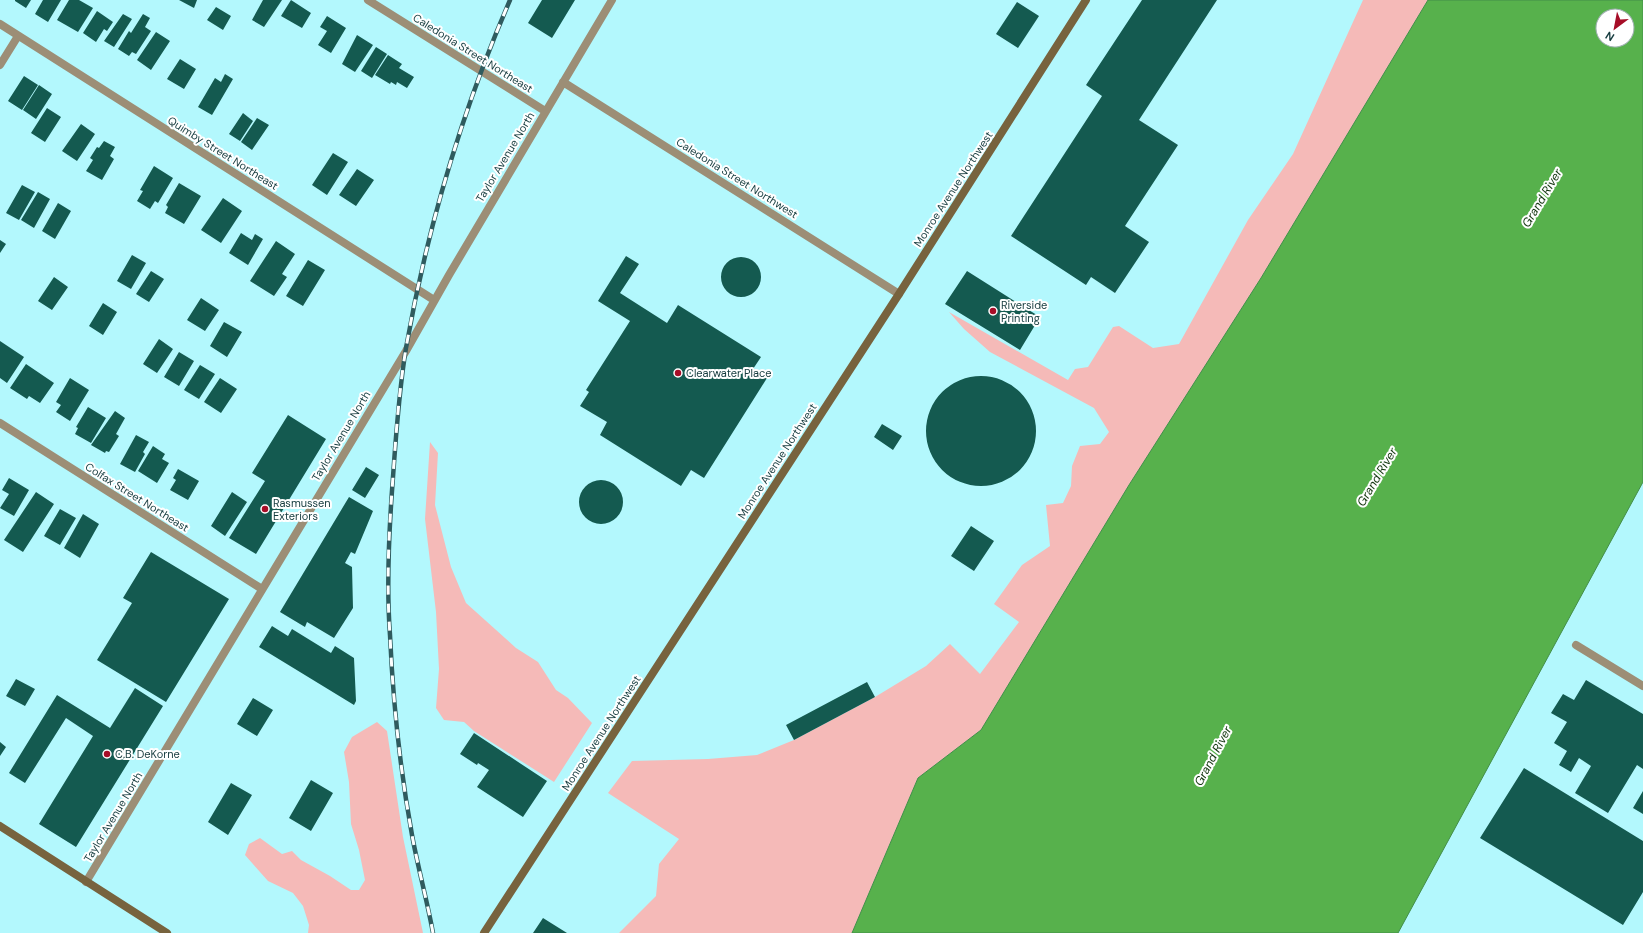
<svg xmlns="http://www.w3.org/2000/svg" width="1643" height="933" viewBox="0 0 1643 933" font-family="'DM Sans',sans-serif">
<rect width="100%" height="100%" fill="#b3f8fd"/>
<path fill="#f5bab8" d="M 1363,0 L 1428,0 L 1261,278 L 1129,485 L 981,730 L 918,778 L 852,933 L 619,933 L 656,896 L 659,864 L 679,839 L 608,793 L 632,761 L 708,759 L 757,755 L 794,740 L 875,697 L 926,666 L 950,644 L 980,674 L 1019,622 L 994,604 L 1022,565 L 1050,546 L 1046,505 L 1063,503 L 1071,486 L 1072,466 L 1080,446 L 1100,444 L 1109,432 L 1094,408 L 990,352 L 964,329 L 949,312 L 1068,380 L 1075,369 L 1088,367 L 1113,327 L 1119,326 L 1153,348 L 1179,344 L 1248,220 L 1293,154 Z
M 430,442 L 438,453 L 435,505 L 451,567 L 466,603 L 516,648 L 538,662 L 556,690 L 568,698 L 592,723 L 554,782 L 474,731 L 464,722 L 444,720 L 436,708 L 439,669 L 436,612 L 425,519 Z
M 377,722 L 387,731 L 403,837 L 423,933 L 308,933 L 309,925 L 303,906 L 293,893 L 268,881 L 245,855 L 249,844 L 260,838 L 282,854 L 292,851 L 301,860 L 330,876 L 351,890 L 359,890 L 365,880 L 359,850 L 351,824 L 349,782 L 344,752 L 352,737 Z"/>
<path fill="#57b14c" stroke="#438e48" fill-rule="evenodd" d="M 1428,0 L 1643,0 L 1643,482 L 1398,933 L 852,933 L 918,778 L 981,730 L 1129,485 L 1261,278 ZM 1603,16 L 1627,16 L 1627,40 L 1603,40 Z"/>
<path fill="#145a50" d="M 15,0 L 31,0 L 26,8 L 15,1 Z
M 43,0 L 61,0 L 48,22 L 35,14 Z
M 69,0 L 79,0 L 93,8 L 78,32 L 57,20 Z
M 179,0 L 197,0 L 194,8 Z
M 263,0 L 282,0 L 264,27 L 252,20 Z
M 291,0 L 311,13 L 302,28 L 281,16 Z
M 542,0 L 575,0 L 552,38 L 528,23 Z
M 1142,0 L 1217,0 L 1139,120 L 1178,145 L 1125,226 L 1149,242 L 1115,293 L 1091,277 L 1086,285 L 1011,236 L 1102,96 L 1086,85 Z
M 1017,2 L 1039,16 L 1018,48 L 996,34 Z
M 216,7 L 231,16 L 223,30 L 207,20 Z
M 97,11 L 113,22 L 107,31 L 104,29 L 96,42 L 83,33 Z
M 123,14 L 132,19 L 114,47 L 104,41 Z
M 143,14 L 150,18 L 145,27 L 151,31 L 136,54 L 132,52 L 129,56 L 118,49 L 129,31 L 131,33 Z
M 327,16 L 346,28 L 331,53 L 318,45 L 327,31 L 320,27 Z
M 156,32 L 170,41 L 151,70 L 137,60 Z
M 357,35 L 373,45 L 355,72 L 342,64 Z
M 376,47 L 387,54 L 372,78 L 361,71 Z
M 388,55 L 402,64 L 399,68 L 414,77 L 407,88 L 397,82 L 396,85 L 391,82 L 390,84 L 375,75 Z
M 180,59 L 196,69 L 184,89 L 167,79 Z
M 225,74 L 233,79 L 212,115 L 198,107 L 215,78 L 221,82 Z
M 24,76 L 38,85 L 22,110 L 8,101 Z
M 39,85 L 52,94 L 36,119 L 23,110 Z
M 47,108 L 61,117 L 45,142 L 31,133 Z
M 243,113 L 253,121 L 240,141 L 229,134 Z
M 257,118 L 269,125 L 252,150 L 241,142 Z
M 81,124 L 95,134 L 77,161 L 62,151 Z
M 104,141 L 115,147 L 110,156 L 114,159 L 102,180 L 86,171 L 93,160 L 90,158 L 97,147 L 99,148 Z
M 333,153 L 348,162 L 327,195 L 312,185 Z
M 154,166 L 173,178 L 158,203 L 155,201 L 150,209 L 137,201 L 143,191 L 140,190 Z
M 357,169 L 374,180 L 356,206 L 339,195 Z
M 179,183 L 201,196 L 184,224 L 165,213 L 168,207 L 166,205 Z
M 22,185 L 35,192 L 19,220 L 6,213 Z
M 38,192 L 50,199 L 34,228 L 21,220 Z
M 223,198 L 242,211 L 221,243 L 201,230 Z
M 58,203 L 71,211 L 55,239 L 42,231 Z
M 241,233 L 252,240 L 255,234 L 263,239 L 248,265 L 229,253 Z
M 0,240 L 6,244 L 0,253 Z
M 276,241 L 295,254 L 282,274 L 287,277 L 274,296 L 250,281 Z
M 132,255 L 146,263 L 131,289 L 117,281 Z
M 626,256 L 639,264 L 620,293 L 667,323 L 678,305 L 761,357 L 753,369 L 767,378 L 704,478 L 691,470 L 681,486 L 600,435 L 607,422 L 580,406 L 589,392 L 586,390 L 630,321 L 598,301 Z
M721 277a20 20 0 1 1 40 0a20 20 0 1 1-40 0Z
M 308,260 L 325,270 L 303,306 L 286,296 Z
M 151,271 L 164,279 L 149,302 L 136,294 Z
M 967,271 L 1040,317 L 1020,350 L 945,304 Z
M 54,277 L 68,287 L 52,310 L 38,301 Z
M 201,298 L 219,310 L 205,331 L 187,320 Z
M 103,303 L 117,312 L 103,335 L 89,326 Z
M 224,322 L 242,332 L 227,357 L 210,346 Z
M 159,339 L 173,349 L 157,373 L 143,364 Z
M 0,341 L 24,357 L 7,383 L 0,378 Z
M 179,352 L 194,361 L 179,386 L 164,377 Z
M 26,364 L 54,383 L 40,403 L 29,396 L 27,399 L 10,388 Z
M 200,365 L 215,374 L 199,399 L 184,390 Z
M926 431a55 55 0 1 1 110 0a55 55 0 1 1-110 0Z
M 70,378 L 89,390 L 70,421 L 56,412 L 61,405 L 56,402 Z
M 220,378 L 237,389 L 221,413 L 204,402 Z
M 88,407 L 106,418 L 91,443 L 75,434 L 78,428 L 76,427 Z
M 115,411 L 125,418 L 116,434 L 119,436 L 109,452 L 106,451 L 105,453 L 91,445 Z
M 288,415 L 326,439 L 256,554 L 229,538 L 265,481 L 252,473 Z
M 882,424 L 902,436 L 893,450 L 874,437 Z
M 136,435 L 149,442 L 143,452 L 145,454 L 135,472 L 120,464 Z
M 153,446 L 165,454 L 162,459 L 169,463 L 157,483 L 138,471 Z
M 366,467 L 379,475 L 365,498 L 352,490 Z
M 178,469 L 199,481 L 188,500 L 170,490 L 176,480 L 173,478 Z
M 9,478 L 29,490 L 14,516 L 0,508 L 9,494 L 2,490 Z
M579 502a22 22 0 1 1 44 0a22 22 0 1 1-44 0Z
M 36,492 L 54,504 L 23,552 L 4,540 Z
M 232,492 L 247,502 L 225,536 L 211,526 Z
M 349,497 L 373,511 L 355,554 L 351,552 L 345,563 L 352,567 L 353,608 L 334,638 L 307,622 L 305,627 L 280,612 Z
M 60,509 L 76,518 L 60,545 L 44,536 Z
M 83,514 L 99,524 L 80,558 L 64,548 Z
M 971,526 L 994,541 L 974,571 L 951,556 Z
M 151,552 L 229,599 L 166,702 L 97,660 L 132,603 L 123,598 Z
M 272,626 L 288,636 L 292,629 L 331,653 L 335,646 L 354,658 L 356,701 L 354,705 L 259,647 Z
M 16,679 L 35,689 L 25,706 L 6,696 Z
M 1586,680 L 1643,714 L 1643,769 L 1637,765 L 1608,813 L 1575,793 L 1591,766 L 1579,758 L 1571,772 L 1559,765 L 1567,751 L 1554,743 L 1567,722 L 1551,713 L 1563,694 L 1574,700 Z
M 867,682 L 875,697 L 794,740 L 786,725 Z
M 135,688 L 163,706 L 76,847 L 39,824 L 93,736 L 66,718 L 25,783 L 9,773 L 57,695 L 110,728 Z
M 253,698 L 273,710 L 257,736 L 237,724 Z
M 474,733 L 547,781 L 523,817 L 477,787 L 489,770 L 478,763 L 477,765 L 460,754 Z
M 0,742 L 6,747 L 0,756 Z
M 1524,768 L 1643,841 L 1643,892 L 1623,925 L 1480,838 Z
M 311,780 L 333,793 L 311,831 L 289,818 Z
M 231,783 L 252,795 L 228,835 L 208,822 Z
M 1643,791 L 1643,814 L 1633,808 Z
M 543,918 L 567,933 L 533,933 Z"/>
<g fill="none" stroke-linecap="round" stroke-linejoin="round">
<path stroke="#9c8e76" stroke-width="8" d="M 368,0 L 545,111
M 0,24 L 434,300
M 0,65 L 18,36
M 563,82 L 899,294
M 0,423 L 262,589
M 1576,645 L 1643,686
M 86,882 L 406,351 L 449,275 L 612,0"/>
<path stroke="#77633e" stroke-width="8" d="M 0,826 L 167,933
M 484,933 L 899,294 L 1086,0"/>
<g stroke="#2f5b5e" stroke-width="4.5">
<path id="rail" d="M 433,933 C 427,900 418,868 412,835 C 400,769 393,702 390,635 C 386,582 389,529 393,477 C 396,434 399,390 406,348 C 427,229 462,111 510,0"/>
</g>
<use href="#rail" stroke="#fff" stroke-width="3" stroke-dasharray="9" stroke-linecap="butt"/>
</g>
<g fill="#a60d27" stroke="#fff" stroke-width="1.5">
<circle cx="993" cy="311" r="4"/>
<circle cx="678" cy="373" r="4"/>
<circle cx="265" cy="509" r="4"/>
<circle cx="107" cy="754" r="4"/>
</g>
<g text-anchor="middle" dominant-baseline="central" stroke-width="4" stroke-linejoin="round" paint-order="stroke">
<g font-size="11" fill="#153b3e" stroke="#fff">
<text transform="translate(473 53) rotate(32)">Caledonia Street Northeast</text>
<text transform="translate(223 153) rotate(32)">Quimby Street Northeast</text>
<text transform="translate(505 157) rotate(-59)">Taylor Avenue North</text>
<text transform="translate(737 178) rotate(32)">Caledonia Street Northwest</text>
<text transform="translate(953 189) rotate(-57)">Monroe Avenue Northwest</text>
<text transform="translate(341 436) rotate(-59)">Taylor Avenue North</text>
<text transform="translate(777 461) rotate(-57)">Monroe Avenue Northwest</text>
<text transform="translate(137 497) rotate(32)">Colfax Street Northeast</text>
<text transform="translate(601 733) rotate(-57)">Monroe Avenue Northwest</text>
<text transform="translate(113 817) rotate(-59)">Taylor Avenue North</text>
</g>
<g font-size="11" fill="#153b3e" stroke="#fff" text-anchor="start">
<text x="1001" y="305">Riverside<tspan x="1001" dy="13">Printing</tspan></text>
<text x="686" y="373">Clearwater Place</text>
<text x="273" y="503">Rasmussen<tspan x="273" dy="13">Exteriors</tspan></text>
<text x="115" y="754">C.B. DeKorne</text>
</g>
<g font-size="12" font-style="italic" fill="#143710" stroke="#fff">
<text transform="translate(1542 198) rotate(-59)">Grand River</text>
<text transform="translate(1377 477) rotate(-59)">Grand River</text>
<text transform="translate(1213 756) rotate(-62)">Grand River</text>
</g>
</g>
<g transform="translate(1615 28) rotate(212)"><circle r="19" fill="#ffffff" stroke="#a1b1b2"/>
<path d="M0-3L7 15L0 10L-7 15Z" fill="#a60d27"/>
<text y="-6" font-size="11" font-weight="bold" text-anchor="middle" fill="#153b3e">N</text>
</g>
</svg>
